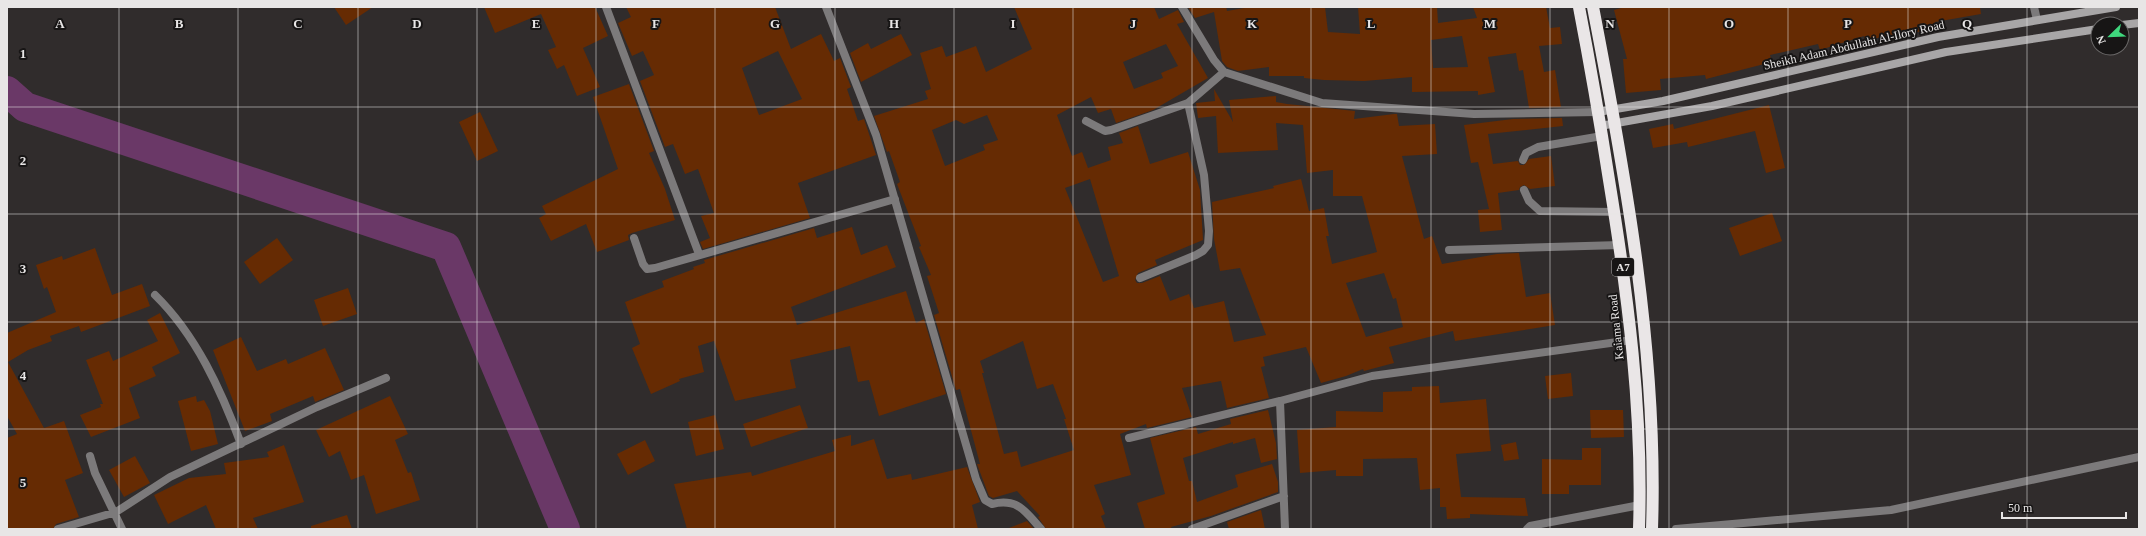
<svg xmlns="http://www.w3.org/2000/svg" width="2146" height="536" viewBox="0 0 2146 536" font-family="Georgia,serif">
<rect width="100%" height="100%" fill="#302c2c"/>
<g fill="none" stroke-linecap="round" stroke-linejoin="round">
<path stroke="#6a3867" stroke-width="30" d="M 7,91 L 25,107 L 446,247 L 565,529"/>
</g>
<path fill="#662b03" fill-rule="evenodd" d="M 334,7 L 373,7 L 346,25 Z
M 484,7 L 595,7 L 608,36 L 583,48 L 600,87 L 577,96 L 564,65 L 557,69 L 548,50 L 556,47 L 541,14 L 495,33 Z
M 626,7 L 775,7 L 791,49 L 821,34 L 834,61 L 840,58 L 851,87 L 847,89 L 858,121 L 864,119 L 876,155 L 798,183 L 810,218 L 703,249 L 700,242 L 710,238 L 701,216 L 714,213 L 698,169 L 685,174 L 673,144 L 665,147 L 640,81 L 654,75 L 643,51 L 632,56 L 618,23 L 631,17 ZM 778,51 L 802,99 L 759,115 L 742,68 Z
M 1014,7 L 1154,7 L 1159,19 L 1178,10 L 1184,22 L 1177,24 L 1208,78 L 1153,110 L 1116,123 L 1111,109 L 1098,113 L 1091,97 L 1057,115 L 1072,156 L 1082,152 L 1088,168 L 1111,160 L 1108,147 L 1123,143 L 1119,133 L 1138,126 L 1150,164 L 1188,152 L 1200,190 L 1203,240 L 1155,260 L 1157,265 L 1138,273 L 1135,280 L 1137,283 L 1142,283 L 1160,276 L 1170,301 L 1189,294 L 1194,308 L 1224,301 L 1234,342 L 1266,335 L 1240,268 L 1220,271 L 1214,239 L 1212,202 L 1274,188 L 1273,186 L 1301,179 L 1309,211 L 1324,208 L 1329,236 L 1326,236 L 1332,264 L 1377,252 L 1362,196 L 1333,196 L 1333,170 L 1307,173 L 1303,125 L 1276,123 L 1278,150 L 1218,153 L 1216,116 L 1198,118 L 1196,103 L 1215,101 L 1214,89 L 1233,122 L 1229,100 L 1276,96 L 1276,102 L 1287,104 L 1355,111 L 1354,119 L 1394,114 L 1397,114 L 1399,126 L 1435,124 L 1437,154 L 1402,156 L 1424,239 L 1432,236 L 1442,264 L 1497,254 L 1519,253 L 1526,297 L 1550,293 L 1555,325 L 1455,341 L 1453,331 L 1389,347 L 1394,363 L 1364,371 L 1363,369 L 1346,376 L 1321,383 L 1306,347 L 1263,357 L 1265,366 L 1261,367 L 1269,398 L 1227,408 L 1221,381 L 1182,388 L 1192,417 L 1147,428 L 1146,424 L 1120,434 L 1131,475 L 1094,485 L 1105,514 L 1101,516 L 1106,529 L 1046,529 L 1038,517 L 1040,516 L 1017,491 L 993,498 L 989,496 L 977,464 L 980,464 L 960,389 L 956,390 L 934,315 L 939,313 L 927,276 L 931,275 L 919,247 L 921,246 L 897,184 L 900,182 L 889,151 L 887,152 L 874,116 L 928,99 L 925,91 L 931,89 L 920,53 L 942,46 L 946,57 L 976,46 L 986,72 L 1032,49 ZM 1166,44 L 1178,66 L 1161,73 L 1163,78 L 1134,89 L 1123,62 ZM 987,115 L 998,140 L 983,145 L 985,150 L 945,166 L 932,130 L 956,120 L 964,124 ZM 1090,179 L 1119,276 L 1103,282 L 1065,188 ZM 1384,273 L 1393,299 L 1396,298 L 1403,327 L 1366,337 L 1346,283 ZM 1023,341 L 1037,389 L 1053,384 L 1066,419 L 1064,419 L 1074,450 L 1021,467 L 1017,451 L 1004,454 L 982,373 L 984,373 L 980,361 Z
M 1188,7 L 1226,7 L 1227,11 L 1250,7 L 1325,7 L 1328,32 L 1360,34 L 1358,7 L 1437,7 L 1438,23 L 1477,18 L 1473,7 L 1546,7 L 1550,28 L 1560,27 L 1562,44 L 1539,46 L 1544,72 L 1555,70 L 1561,107 L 1529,108 L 1523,70 L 1519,71 L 1516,53 L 1488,57 L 1495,92 L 1478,95 L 1478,91 L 1412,92 L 1412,77 L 1364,81 L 1324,80 L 1304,78 L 1304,76 L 1269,76 L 1269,67 L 1238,71 L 1227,67 L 1222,61 L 1214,12 L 1195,18 ZM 1462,36 L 1468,67 L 1433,68 L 1431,40 Z
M 1625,7 L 1980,7 L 1981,14 L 1935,22 L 1936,29 L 1899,35 L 1899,33 L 1865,41 L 1864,36 L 1820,50 L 1818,44 L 1770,55 L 1772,62 L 1706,79 L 1705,75 L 1660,79 L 1661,90 L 1626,93 L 1623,59 L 1627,59 L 1614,10 Z
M 901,34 L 912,55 L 861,82 L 850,53 L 868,43 L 871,49 Z
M 629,84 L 654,151 L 649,153 L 665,189 L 675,220 L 632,233 L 628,235 L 629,240 L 597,252 L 586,224 L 551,241 L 539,218 L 546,214 L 542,206 L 618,169 L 593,97 Z
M 1769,105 L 1785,168 L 1766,173 L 1755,131 L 1688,147 L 1687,142 L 1653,148 L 1649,129 L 1673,124 L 1674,129 Z
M 480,112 L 498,151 L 477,161 L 459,122 Z
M 1562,118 L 1563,126 L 1488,134 L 1493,164 L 1518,161 L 1520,165 L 1524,165 L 1529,159 L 1551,156 L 1555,186 L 1530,189 L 1524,185 L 1520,187 L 1519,190 L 1498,193 L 1502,230 L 1480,232 L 1478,210 L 1489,209 L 1478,162 L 1471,163 L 1464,125 L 1513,119 Z
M 1772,213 L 1782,241 L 1740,256 L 1729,228 Z
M 852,227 L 861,255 L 887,245 L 896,267 L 791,307 L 797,325 L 906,291 L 916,323 L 924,319 L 946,394 L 879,416 L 869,380 L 858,382 L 850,346 L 790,360 L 796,388 L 735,401 L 714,341 L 698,346 L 704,372 L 679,379 L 680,381 L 651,394 L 632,348 L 640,344 L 625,302 L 664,287 L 662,281 L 694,269 L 693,267 L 705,263 L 704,260 L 814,228 L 817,238 Z
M 277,238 L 293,260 L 260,284 L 244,262 Z
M 95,248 L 112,295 L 142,284 L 150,306 L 81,332 L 79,326 L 50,336 L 52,341 L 28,350 L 8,362 L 44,428 L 64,421 L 83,473 L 65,480 L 79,517 L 56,524 L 53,529 L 7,529 L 7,438 L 17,434 L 7,416 L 7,333 L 56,312 L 47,287 L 44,289 L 36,265 L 62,256 L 63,260 Z
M 348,288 L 357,314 L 323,326 L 314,300 Z
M 160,313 L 180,353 L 152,367 L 156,376 L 129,388 L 140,418 L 91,437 L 80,415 L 101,407 L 100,404 L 103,404 L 86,360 L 109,351 L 113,361 L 158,341 L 147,320 Z
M 241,337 L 257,371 L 286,359 L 288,364 L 325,348 L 344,390 L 315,402 L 313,396 L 270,414 L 272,421 L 245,431 L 213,350 Z
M 1571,373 L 1573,396 L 1548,399 L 1545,376 Z
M 1439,386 L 1440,403 L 1486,399 L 1491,451 L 1456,454 L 1461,497 L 1525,498 L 1528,516 L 1470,514 L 1470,518 L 1447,519 L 1446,507 L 1440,507 L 1440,488 L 1420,490 L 1417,458 L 1363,459 L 1363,476 L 1336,476 L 1336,470 L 1300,473 L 1297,430 L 1336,427 L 1336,411 L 1383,412 L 1383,392 L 1412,391 L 1412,387 Z
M 196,396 L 197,402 L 204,400 L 210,411 L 218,444 L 191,451 L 178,401 Z
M 390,396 L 408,434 L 395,440 L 408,473 L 411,472 L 420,500 L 376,514 L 364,475 L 351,480 L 340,451 L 329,457 L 316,430 Z
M 800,405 L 808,428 L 751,447 L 743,424 Z
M 1268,410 L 1276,443 L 1277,459 L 1261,463 L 1255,438 L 1233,444 L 1233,442 L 1183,458 L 1189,481 L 1192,481 L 1197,502 L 1238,487 L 1235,475 L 1272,464 L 1278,482 L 1278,492 L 1211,516 L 1171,527 L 1172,529 L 1145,529 L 1137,503 L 1165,494 L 1150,438 L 1196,427 L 1198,434 L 1231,424 L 1230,419 Z
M 1590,410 L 1623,410 L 1624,437 L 1591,438 Z
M 715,415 L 724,449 L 696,456 L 688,422 Z
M 851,435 L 851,446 L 874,439 L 887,479 L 911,474 L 912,480 L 967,467 L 980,502 L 972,505 L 978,529 L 687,529 L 674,484 L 751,472 L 752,476 L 835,451 L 832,440 Z
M 645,440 L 655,461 L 628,475 L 617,454 Z
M 1516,442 L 1519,459 L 1504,461 L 1501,445 Z
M 284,445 L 304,502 L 253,518 L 258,529 L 216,529 L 206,505 L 168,524 L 154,495 L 189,478 L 226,474 L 224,463 L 269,457 L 267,452 Z
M 1582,448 L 1601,448 L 1601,485 L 1569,485 L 1569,494 L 1542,494 L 1542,459 L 1582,460 Z
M 135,456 L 150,483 L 124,497 L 109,470 Z
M 1261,510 L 1265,529 L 1229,529 L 1227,522 Z
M 347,515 L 352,529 L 311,529 L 311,526 Z
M 1027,521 L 1034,529 L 1009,529 L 1009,528 Z"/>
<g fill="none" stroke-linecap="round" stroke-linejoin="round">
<path stroke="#7c7a7b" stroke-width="8" d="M 1523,160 L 1526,153 L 1538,147 L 1602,136
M 1524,190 L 1529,201 L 1540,211 L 1614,212
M 1527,529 L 1530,526 L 1640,505"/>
<path stroke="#7c7a7b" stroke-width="8" d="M 606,7 L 699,254
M 826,7 L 876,135 L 976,479 L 985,500 L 992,504 C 1018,498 1025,511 1041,529
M 1182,7 L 1214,60 L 1224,72 L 1322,103 L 1474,114 L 1598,112
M 2034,7 L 2037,20
M 1086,121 L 1105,131 L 1111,130 L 1188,103 L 1224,72
M 634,238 L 643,264 L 647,269 L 655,268 L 895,199
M 1449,250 L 1620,245
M 1140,278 L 1196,255 L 1203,251 L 1208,245 L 1209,231 L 1204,175 L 1188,103
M 155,295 C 196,335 221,390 241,444
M 1280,401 L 1285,529
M 1129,438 L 1280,401 L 1372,376 L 1632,340
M 90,456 L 95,473 L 122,529
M 58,529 L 116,512 L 170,477 L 317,407 L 386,378
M 1192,529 L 1284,496
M 1676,529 L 1891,510 L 2139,457"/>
<path stroke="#a8a6a7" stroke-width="8" d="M 2122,25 L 2139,23
M 1598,112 L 1663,101 L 1938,37 L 2116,7
M 1600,126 L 1712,106 L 1946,52 L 2098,29"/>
<path stroke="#eae6e7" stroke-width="12" d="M 1579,7 C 1590,64 1600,122 1609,180 C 1628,296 1643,411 1639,529
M 1593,7 C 1626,178 1658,354 1652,529"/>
</g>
<path fill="none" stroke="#e8e6e6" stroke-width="1" stroke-opacity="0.55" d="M 119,7 L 119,529M 238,7 L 238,529M 358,7 L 358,529M 477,7 L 477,529M 596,7 L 596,529M 715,7 L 715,529M 835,7 L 835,529M 954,7 L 954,529M 1073,7 L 1073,529M 1192,7 L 1192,529M 1311,7 L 1311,529M 1431,7 L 1431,529M 1550,7 L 1550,529M 1669,7 L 1669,529M 1788,7 L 1788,529M 1908,7 L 1908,529M 2027,7 L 2027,529M 7,107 L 2139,107M 7,214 L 2139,214M 7,322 L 2139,322M 7,429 L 2139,429"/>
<g text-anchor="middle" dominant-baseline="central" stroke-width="4" stroke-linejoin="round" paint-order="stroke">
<rect fill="#171515" stroke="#a9a7a7" stroke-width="1" x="1612" y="258" width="22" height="18" rx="3"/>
<g font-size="11" font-weight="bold" fill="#e8e6e6">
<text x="1623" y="267">A7</text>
</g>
<g font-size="12" fill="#e8e6e6" stroke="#171515">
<text transform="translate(1854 45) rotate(-13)">Sheikh Adam Abdullahi Al-Ilory Road</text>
<text transform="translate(1616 327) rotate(-96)">Kaiama Road</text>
</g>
</g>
<g font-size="13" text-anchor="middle" font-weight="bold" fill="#e8e6e6" stroke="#171515" stroke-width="4" stroke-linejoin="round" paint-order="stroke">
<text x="60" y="28">A</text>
<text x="179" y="28">B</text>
<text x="298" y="28">C</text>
<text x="417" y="28">D</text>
<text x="536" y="28">E</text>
<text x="656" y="28">F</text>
<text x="775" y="28">G</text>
<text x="894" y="28">H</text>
<text x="1013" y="28">I</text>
<text x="1133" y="28">J</text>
<text x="1252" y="28">K</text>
<text x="1371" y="28">L</text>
<text x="1490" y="28">M</text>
<text x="1610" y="28">N</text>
<text x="1729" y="28">O</text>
<text x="1848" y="28">P</text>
<text x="1967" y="28">Q</text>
<text x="23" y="58">1</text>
<text x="23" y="165">2</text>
<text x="23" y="273">3</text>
<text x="23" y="380">4</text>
<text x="23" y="487">5</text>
</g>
<rect width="2146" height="536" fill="none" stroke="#e8e6e6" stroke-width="16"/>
<g transform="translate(2110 36) rotate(247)"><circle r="19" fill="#171515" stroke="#6b6969"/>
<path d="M0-3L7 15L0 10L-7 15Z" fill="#3fd77d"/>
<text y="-6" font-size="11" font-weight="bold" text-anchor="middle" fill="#e8e6e6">N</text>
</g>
<path d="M2002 512v6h124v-6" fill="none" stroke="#e8e6e6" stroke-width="2"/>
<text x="2008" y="512" font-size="12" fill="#e8e6e6" stroke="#171515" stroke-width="3" paint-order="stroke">50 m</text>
</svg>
